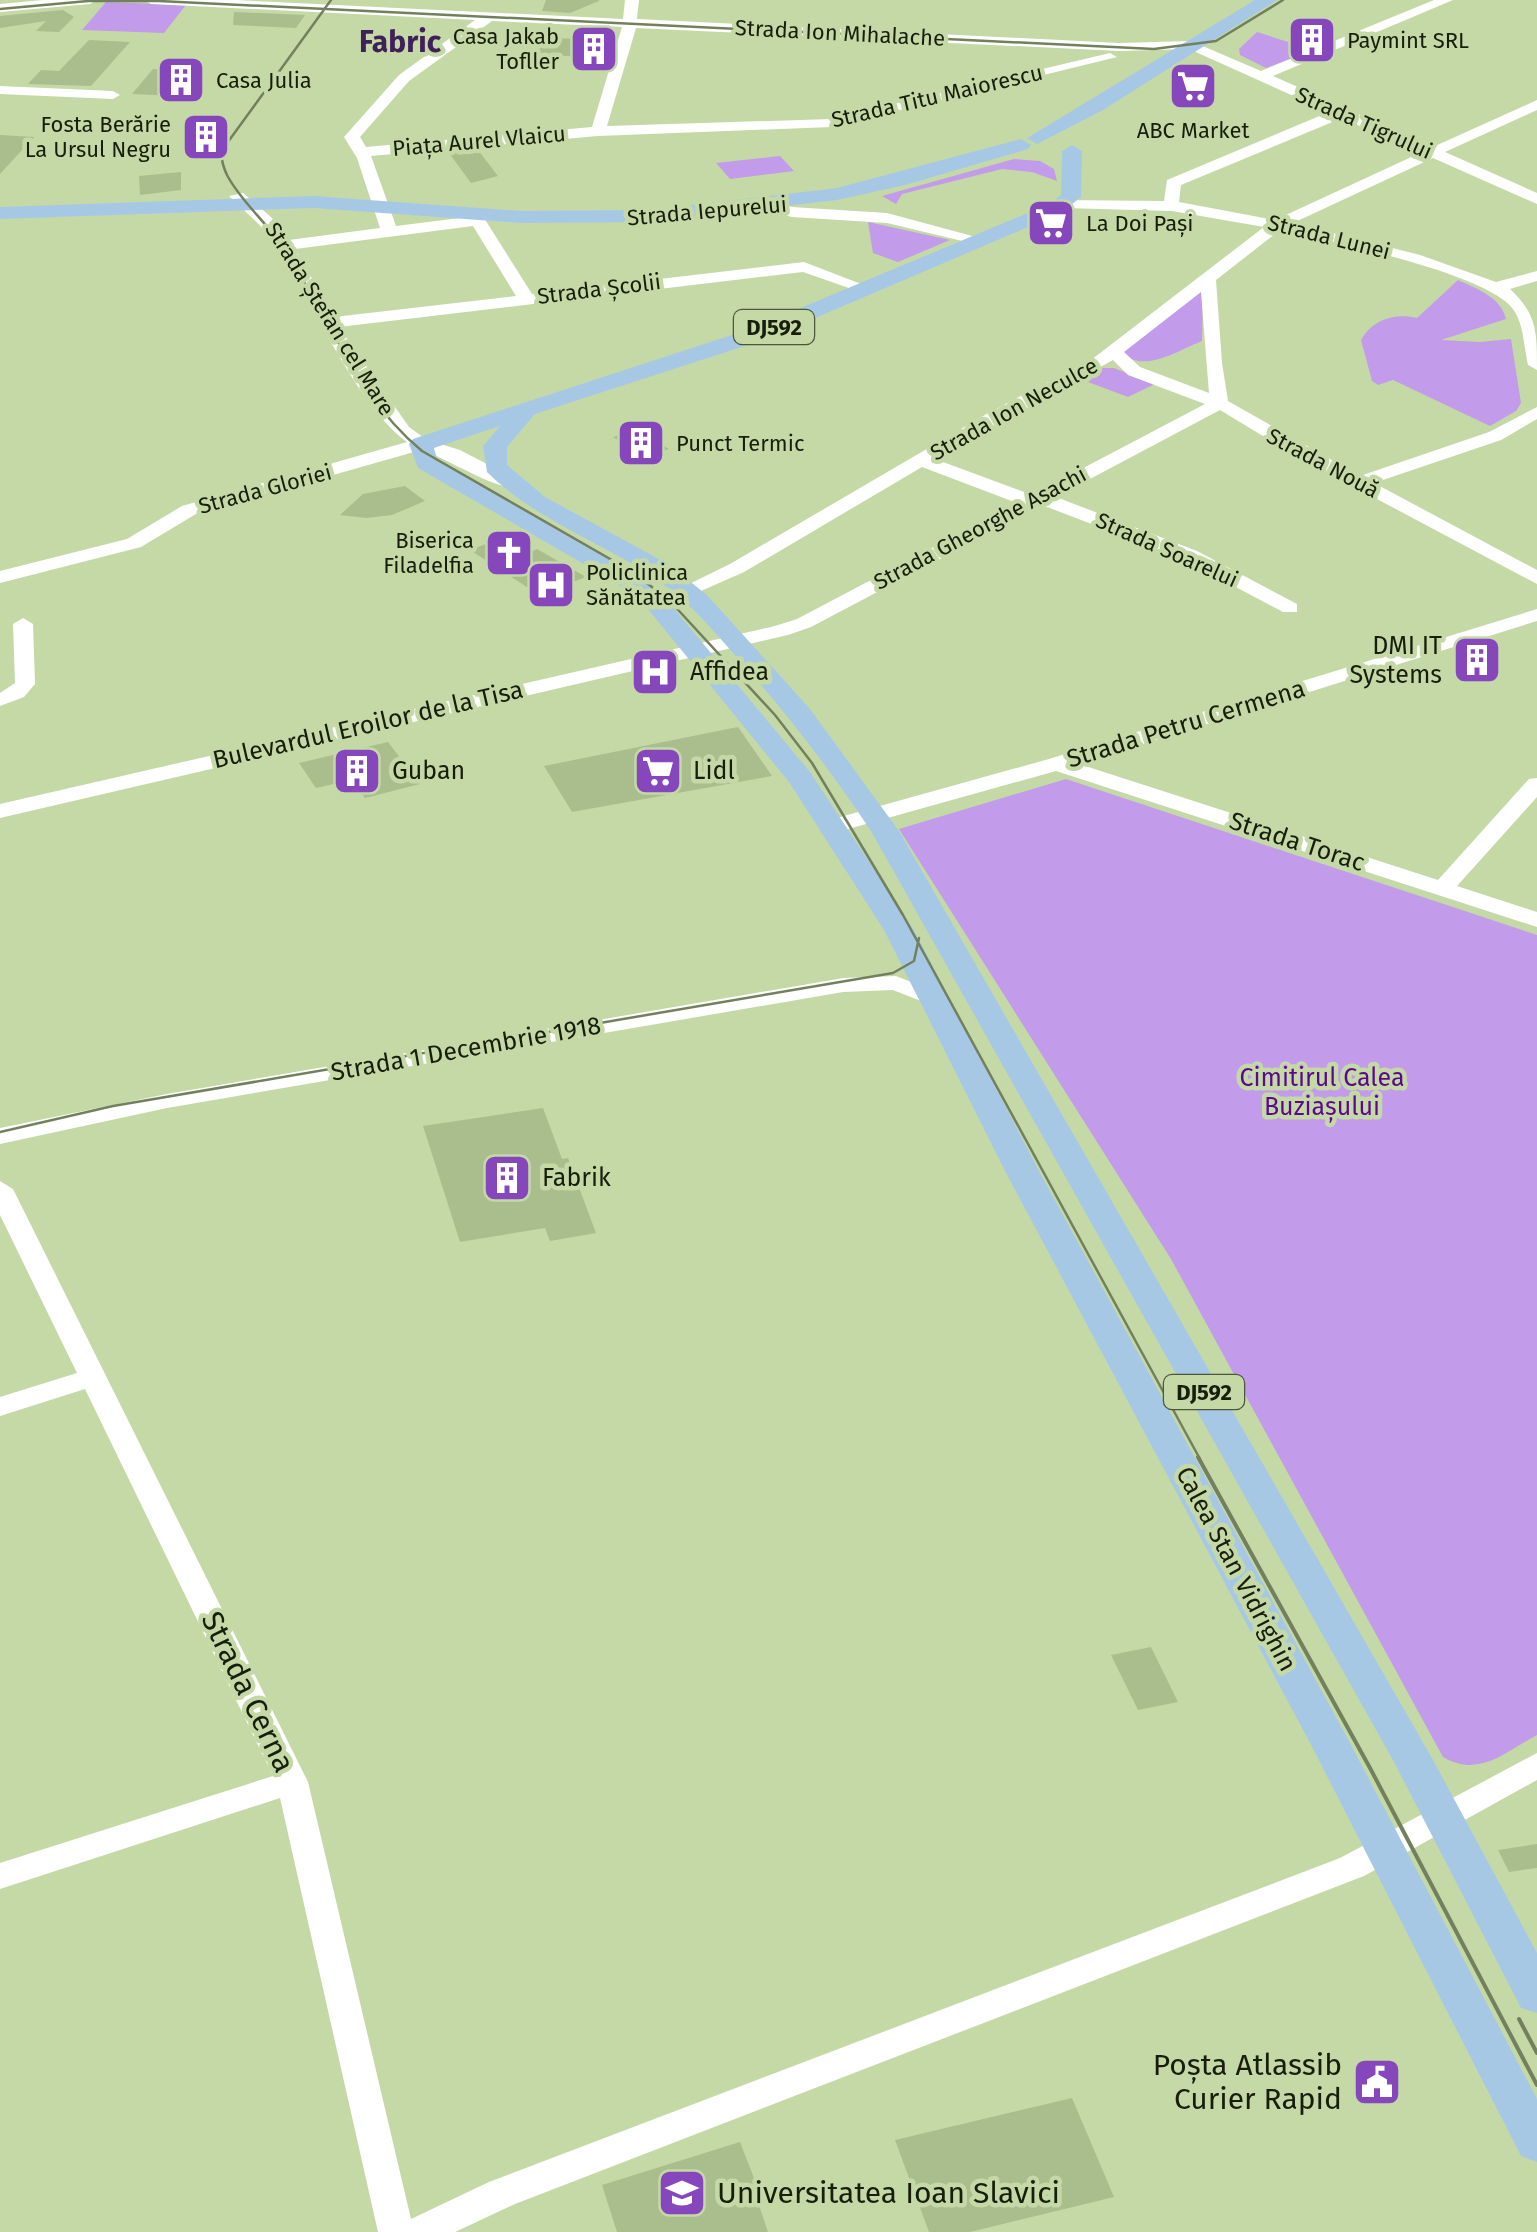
<svg xmlns="http://www.w3.org/2000/svg" width="1537" height="2232" viewBox="0 0 1537 2232" font-family="'Fira Sans',sans-serif">
<rect width="100%" height="100%" fill="#c5d9a7"/>
<path fill="#c29beb" d="M 106,2 L 186,5 L 164,33 L 82,30 Z
M 1257,32 L 1313,50 L 1266,68 L 1240,55 L 1239,49 Z
M 780,156 L 794,171 L 730,179 L 716,163 Z
M 1014,159 L 1040,161 L 1054,169 L 1057,181 L 1032,172 L 1002,169 L 902,194 L 896,204 L 882,196 Z
M 868,222 L 950,240 L 898,262 L 873,253 Z
M 1458,280 C 1477,289 1501,297 1506,319 L 1441,340 L 1480,342 L 1511,339 L 1521,403 L 1516,411 L 1490,426 L 1393,380 L 1378,385 L 1372,381 L 1361,340 C 1373,319 1395,313 1417,318 Z
M 1196,291 L 1203,292 L 1202,341 C 1179,350 1145,373 1124,354 L 1123,347 Z
M 1103,368 L 1114,368 L 1155,384 L 1128,397 L 1080,379 Z
M 1066,779 L 1537,935 L 1537,1735 C 1504,1753 1479,1778 1443,1757 L 1171,1259 L 899,829 Z"/>
<path fill="#aabd8c" d="M 546,0 L 599,0 L 599,1 L 570,13 L 542,11 Z
M 63,10 L 74,17 L 59,32 L 36,31 L 46,21 L 0,28 L 0,16 Z
M 234,12 L 305,15 L 296,28 L 233,25 Z
M 533,38 L 595,39 L 614,40 L 609,57 L 527,55 Z
M 89,40 L 130,42 L 91,86 L 28,84 L 41,70 L 59,71 Z
M 153,69 L 176,70 L 197,73 L 178,96 L 132,94 Z
M 0,135 L 34,137 L 0,174 Z
M 478,150 L 498,176 L 471,183 L 449,153 Z
M 181,172 L 181,190 L 140,195 L 139,176 Z
M 637,430 L 669,449 L 645,456 L 613,437 Z
M 405,486 L 425,501 L 392,515 L 366,518 L 340,515 L 363,494 Z
M 507,536 L 533,551 L 537,549 L 586,577 L 539,595 L 470,550 Z
M 1475,649 L 1499,665 L 1479,672 L 1455,655 Z
M 738,727 L 772,776 L 572,812 L 544,766 Z
M 388,742 L 420,784 L 365,798 L 351,780 L 316,788 L 299,763 Z
M 543,1108 L 562,1159 L 568,1158 L 596,1233 L 550,1241 L 545,1228 L 460,1242 L 423,1126 Z
M 1151,1647 L 1178,1702 L 1138,1710 L 1111,1655 Z
M 1537,1844 L 1537,1868 L 1509,1872 L 1498,1850 Z
M 1072,2098 L 1114,2197 L 970,2232 L 929,2232 L 895,2140 Z
M 740,2142 L 763,2201 L 758,2202 L 768,2232 L 617,2232 L 602,2185 Z"/>
<g fill="none" stroke-linecap="round" stroke-linejoin="round">
<path fill="#fff" fill-rule="evenodd" d="M 43,0 L 97,0 L 90,4 L 0,12 L 0,4 Z
M 144,0 L 236,0 L 623,19 L 625,0 L 639,0 L 637,19 L 1119,43 L 1191,41 L 1261,71 L 1434,0 L 1453,0 L 1273,76 L 1433,147 L 1537,100 L 1537,110 L 1445,152 L 1537,193 L 1537,204 L 1433,158 L 1293,223 L 1420,255 L 1496,282 L 1537,271 L 1537,281 L 1510,289 C 1537,314 1537,332 1537,370 L 1528,365 C 1524,348 1524,327 1515,312 C 1494,274 1325,240 1280,230 L 1216,280 L 1222,363 L 1228,401 L 1360,476 L 1489,432 L 1537,407 L 1537,419 L 1501,440 L 1374,483 L 1537,570 L 1537,584 L 1296,456 L 1220,410 L 1056,497 L 1197,551 L 1297,604 L 1297,612 L 1283,612 L 1183,559 L 1042,505 L 811,627 L 788,635 L 0,818 L 0,804 L 775,626 L 797,619 L 1017,503 L 922,467 L 744,572 L 694,594 L 687,596 L 677,590 L 730,564 L 990,412 L 1091,360 L 1264,227 L 1172,211 L 1065,208 L 1057,203 L 1059,200 L 1164,201 L 1167,180 L 1329,112 L 1189,49 L 1119,51 L 636,28 L 607,126 L 831,119 L 1110,53 L 1117,57 L 831,127 L 598,136 L 371,156 L 396,226 L 468,217 L 467,210 L 479,210 L 532,294 L 804,262 L 874,289 L 866,294 L 803,272 L 339,327 L 409,427 L 427,440 L 460,450 L 516,479 L 516,487 C 494,490 446,457 421,450 L 196,514 L 141,547 L 0,583 L 0,571 L 127,539 L 182,506 L 407,442 C 356,405 312,301 277,247 C 264,226 246,213 229,196 L 243,193 L 271,217 L 289,240 L 380,228 L 357,158 L 344,137 L 399,75 L 475,20 L 151,4 ZM 492,21 L 622,27 L 592,127 L 366,147 L 360,137 L 409,81 ZM 1342,118 L 1420,153 L 1275,220 L 1179,202 L 1181,185 ZM 473,226 L 516,296 L 334,317 L 295,249 ZM 1201,292 L 1209,393 L 1140,367 L 1124,352 ZM 1113,360 L 1128,375 L 1205,404 L 1032,495 L 935,459 Z
M 0,86 L 113,91 L 120,95 L 113,99 L 0,94 Z
M 772,202 L 792,207 L 887,213 L 987,240 L 979,245 L 887,223 L 792,217 L 766,210 L 764,207 Z
M 1537,609 L 1537,621 L 1079,764 L 1438,880 L 1529,779 L 1537,778 L 1537,797 L 1457,886 L 1537,912 L 1537,927 L 1056,771 L 834,833 L 823,826 L 826,821 L 1049,759 Z
M 23,618 L 33,624 L 35,684 L 24,697 L 0,706 L 0,693 L 15,683 L 13,624 Z
M 896,976 L 939,993 L 943,998 L 931,1005 L 893,990 L 843,992 L 167,1108 L 0,1144 L 0,1128 L 167,1094 L 843,978 Z
M 0,1181 L 13,1189 L 308,1782 L 411,2219 L 489,2182 L 1340,1858 L 1537,1753 L 1537,1780 L 1364,1876 L 515,2204 L 455,2232 L 378,2232 L 280,1798 L 0,1889 L 0,1863 L 273,1776 L 85,1389 L 0,1416 L 0,1397 L 77,1373 L 0,1215 Z"/>
<path fill="#a7c8e5" fill-rule="evenodd" d="M 1255,0 L 1277,0 L 1103,110 L 1037,144 L 1027,138 Z
M 1021,139 L 1031,145 L 1028,149 L 905,185 L 837,200 L 649,222 L 521,223 L 314,208 L 0,219 L 0,207 L 314,196 L 521,211 L 649,210 L 837,188 Z
M 1072,145 L 1082,151 L 1081,197 L 1061,213 L 766,339 L 535,414 L 507,447 L 507,465 L 545,497 L 668,564 L 707,595 L 810,709 L 899,831 L 1432,1758 L 1537,1953 L 1537,2013 L 1521,2008 L 1394,1762 L 871,831 C 827,765 779,703 726,645 C 709,626 692,606 672,591 C 613,545 541,525 487,472 L 483,446 L 500,426 L 434,448 L 437,459 L 631,571 L 661,593 L 810,772 L 914,930 L 1039,1171 L 1350,1743 L 1537,2099 L 1537,2162 L 1521,2156 L 1310,1743 L 1005,1171 L 884,930 L 789,782 L 643,603 L 613,581 L 418,468 L 409,444 L 413,439 L 750,329 L 1047,205 L 1061,195 L 1062,151 Z"/>
<path stroke="#73805d" stroke-width="2.5" d="M 331,0 L 225,146 C 220,157 222,164 227,175 C 240,200 263,219 279,242 C 328,312 354,395 422,451 L 631,571 L 669,600 L 775,715 L 812,763 L 903,915 L 1200,1459
M 0,9 L 88,1 L 159,1 L 1154,49 L 1216,41 L 1283,0
M 0,1132 L 113,1106 L 893,973 L 914,961 L 919,938"/>
<path stroke="#73805d" stroke-width="4" d="M 1198,1457 L 1370,1768 L 1537,2085
M 1519,2019 L 1537,2053"/>
</g>
<defs>
<g id="building-square" transform="scale(2.5)"><rect x="-9" y="-9" width="18" height="18" rx="4" fill="#8647bd" stroke="#c5d9a7"/><path d="M-4-6H4V6H1V3H-1V6H-4ZM-2.5-4.3h1.7v1.8h-1.7ZM.8-4.3h1.7v1.8H.8ZM-2.5-1h1.7V.8h-1.7ZM.8-1h1.7V.8H.8Z" fill="#fff"/></g>
<g id="supermarket-square" transform="scale(2.5)"><rect x="-9" y="-9" width="18" height="18" rx="4" fill="#8647bd" stroke="#c5d9a7"/><path d="M-6-5.5h2.5l.6 2H6L4.5 2H-2.5L-4.4-4H-6ZM-1.5 3.2a1.3 1.3 0 1 0 .1 0ZM3 3.2a1.3 1.3 0 1 0 .1 0Z" fill="#fff"/></g>
<g id="church-square" transform="scale(2.5)"><rect x="-9" y="-9" width="18" height="18" rx="4" fill="#8647bd" stroke="#c5d9a7"/><path d="M-1.2-6h2.4v3.5h3.3v2.4h-3.3V6h-2.4V-.1h-3.3v-2.4h3.3Z" fill="#fff"/></g>
<g id="hospital-square" transform="scale(2.5)"><rect x="-9" y="-9" width="18" height="18" rx="4" fill="#8647bd" stroke="#c5d9a7"/><path d="M-5-5h3v3.5h4V-5h3V5h-3V1.5h-4V5h-3Z" fill="#fff"/></g>
<g id="civic-square" transform="scale(2.5)"><rect x="-9" y="-9" width="18" height="18" rx="4" fill="#8647bd" stroke="#c5d9a7"/><path d="M-.6-6.5H3V-4.5H.6V-3L4-1V1h2V6H-6V1h2V-1L-.6-3ZM-1.2 2.5V6h2.4V2.5Z" fill="#fff"/></g>
<g id="university-square" transform="scale(2.5)"><rect x="-9" y="-9" width="18" height="18" rx="4" fill="#8647bd" stroke="#c5d9a7"/><path d="M0-5L7-2L0 1L-7-2ZM-4 1L0 2.5L4 1V4Q0 6-4 4Z" fill="#fff"/></g>
</defs>
<g fill-rule="evenodd">
<use href="#building-square" x="1312" y="40"/>
<use href="#building-square" x="594" y="49"/>
<use href="#building-square" x="181" y="80"/>
<use href="#supermarket-square" x="1193" y="86"/>
<use href="#building-square" x="206" y="137"/>
<use href="#supermarket-square" x="1051" y="223"/>
<use href="#building-square" x="641" y="443"/>
<use href="#church-square" x="509" y="553"/>
<use href="#hospital-square" x="551" y="585"/>
<use href="#building-square" x="1477" y="660"/>
<use href="#hospital-square" x="655" y="672"/>
<use href="#building-square" x="357" y="771"/>
<use href="#supermarket-square" x="658" y="771"/>
<use href="#building-square" x="507" y="1178"/>
<use href="#civic-square" x="1377" y="2082"/>
<use href="#university-square" x="682" y="2193"/>
</g>
<g text-anchor="middle" dominant-baseline="central" stroke-width="9" stroke-linejoin="round" paint-order="stroke">
<g font-size="22" fill="#171e0b" stroke="#c5d9a7">
<text transform="translate(840 33) rotate(3)">Strada Ion Mihalache</text>
<text transform="translate(937 96) rotate(-13)">Strada Titu Maiorescu</text>
<text transform="translate(1364 123) rotate(24)">Strada Tigrului</text>
<text transform="translate(479 141) rotate(-5)">Piața Aurel Vlaicu</text>
<text transform="translate(707 211) rotate(-5)">Strada Iepurelui</text>
<text transform="translate(1329 237) rotate(14)">Strada Lunei</text>
<text transform="translate(599 289) rotate(-7)">Strada Școlii</text>
<text transform="translate(330 319) rotate(58)">Strada Ștefan cel Mare</text>
<text transform="translate(1014 409) rotate(-29)">Strada Ion Neculce</text>
<text transform="translate(1323 463) rotate(28)">Strada Nouă</text>
<text transform="translate(265 489) rotate(-15)">Strada Gloriei</text>
<text transform="translate(980 528) rotate(-28)">Strada Gheorghe Asachi</text>
<text transform="translate(1167 550) rotate(24)">Strada Soarelui</text>
</g>
<g font-size="22" fill="#171e0b" stroke="#c5d9a7" text-anchor="start">
<text x="559" y="36" text-anchor="end">Casa Jakab<tspan x="559" dy="25">Tofller</tspan></text>
<text x="1347" y="40">Paymint SRL</text>
<text x="216" y="80">Casa Julia</text>
<text x="171" y="124" text-anchor="end">Fosta Berărie<tspan x="171" dy="25">La Ursul Negru</tspan></text>
<text x="1193" y="130" text-anchor="middle">ABC Market</text>
<text x="1086" y="223">La Doi Pași</text>
<text x="676" y="443">Punct Termic</text>
<text x="474" y="540" text-anchor="end">Biserica<tspan x="474" dy="25">Filadelfia</tspan></text>
<text x="586" y="572">Policlinica<tspan x="586" dy="25">Sănătatea</tspan></text>
</g>
<g fill="#c5d9a7" stroke="#4b563a" stroke-width="2.5">
<rect x="734" y="310" width="80" height="34" rx="8"/>
<rect x="1164" y="1375" width="80" height="34" rx="8"/>
</g>
<g font-size="22" font-weight="bold" fill="#171e0b">
<text x="774" y="327">DJ592</text>
<text x="1204" y="1392">DJ592</text>
</g>
<g font-size="25" fill="#171e0b" stroke="#c5d9a7" text-anchor="start">
<text x="1442" y="646" text-anchor="end">DMI IT<tspan x="1442" dy="29">Systems</tspan></text>
<text x="690" y="672">Affidea</text>
<text x="392" y="771">Guban</text>
<text x="693" y="771">Lidl</text>
<text x="542" y="1178">Fabrik</text>
</g>
<g font-size="25" fill="#171e0b" stroke="#c5d9a7">
<text transform="translate(1186 724) rotate(-17)">Strada Petru Cermena</text>
<text transform="translate(368 725) rotate(-13)">Bulevardul Eroilor de la Tisa</text>
<text transform="translate(1297 842) rotate(18)">Strada Torac</text>
<text transform="translate(466 1049) rotate(-10)">Strada 1 Decembrie 1918</text>
<text transform="translate(1236 1569) rotate(62)">Calea Stan Vidrighin</text>
</g>
<g font-size="25" fill="#5c0791" stroke="#c5d9a7">
<text x="1322" y="1078">Cimitirul Calea<tspan x="1322" dy="29">Buziașului</tspan></text>
</g>
<g font-size="30" font-weight="bold" fill="#3f215a" stroke="#c5d9a7">
<text x="400" y="42">Fabric</text>
</g>
<g font-size="30" fill="#171e0b" stroke="#c5d9a7">
<text transform="translate(248 1692) rotate(64)">Strada Cerna</text>
</g>
<g font-size="30" fill="#171e0b" stroke="#c5d9a7" text-anchor="end">
<text x="1342" y="2065">Poșta Atlassib<tspan x="1342" dy="34">Curier Rapid</tspan></text>
<text x="717" y="2193" text-anchor="start">Universitatea Ioan Slavici</text>
</g>
</g>
</svg>
